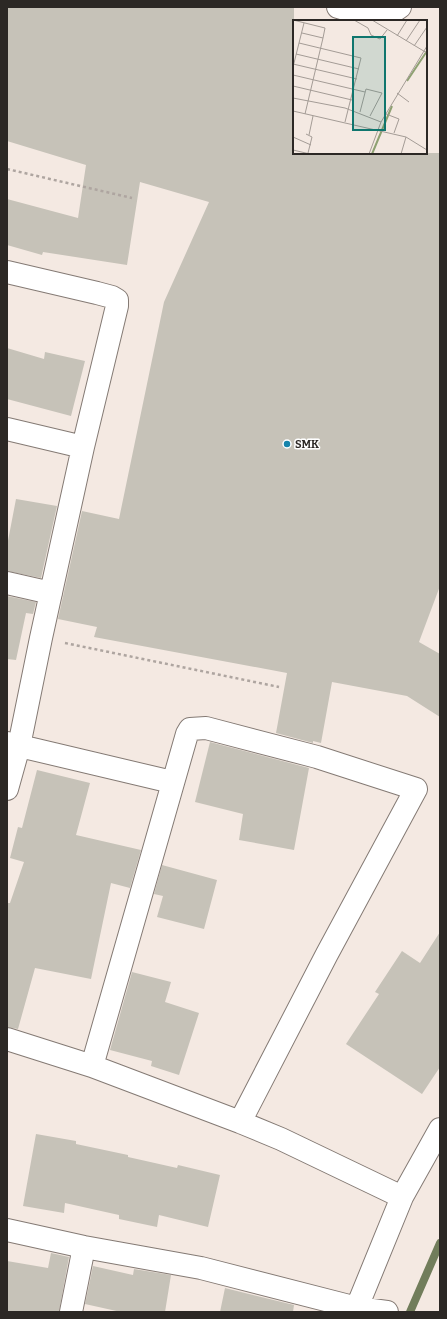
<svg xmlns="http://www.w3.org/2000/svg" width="447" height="1319" viewBox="0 0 447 1319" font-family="Bitter,serif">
<rect width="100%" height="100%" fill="#f4e9e2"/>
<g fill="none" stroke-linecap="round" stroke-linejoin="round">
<path stroke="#717d5b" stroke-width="8" d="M 410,1312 L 440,1243"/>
</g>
<path fill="#c6c2b8" d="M 7,7 L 294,7 L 294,153 L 440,153 L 440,586 L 419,642 L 440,654 L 440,717 L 407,696 L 332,682 L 321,743 L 313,741 L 313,743 L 276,733 L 287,673 L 94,637 L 97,627 L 58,619 L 82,511 L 119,519 L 164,302 L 209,202 L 140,182 L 127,265 L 43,252 L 42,255 L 7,245 L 7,199 L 78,218 L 86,165 L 7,141 Z
M 7,348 L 44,359 L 45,352 L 85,361 L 71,416 L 7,399 Z
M 16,499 L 57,506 L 41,578 L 7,571 L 7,546 Z
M 7,596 L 36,602 L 33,614 L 26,613 L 16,660 L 7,659 Z
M 210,742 L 309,768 L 294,850 L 239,840 L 243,814 L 195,802 Z
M 37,770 L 90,783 L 76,835 L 141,850 L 130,888 L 111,883 L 91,979 L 35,968 L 18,1029 L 7,1027 L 7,903 L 10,903 L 24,862 L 10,858 L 18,827 L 22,828 Z
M 162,865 L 217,880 L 204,929 L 157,917 L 163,896 L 154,894 Z
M 440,932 L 440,1067 L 422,1094 L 346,1044 L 379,994 L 375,992 L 402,951 L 420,963 Z
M 132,972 L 171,982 L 165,1002 L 199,1013 L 179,1075 L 151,1066 L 152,1061 L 110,1050 Z
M 36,1134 L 76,1141 L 76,1144 L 128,1155 L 128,1157 L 177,1168 L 178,1165 L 220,1175 L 208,1227 L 159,1215 L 157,1227 L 119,1219 L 119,1215 L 65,1203 L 64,1213 L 23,1206 Z
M 51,1253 L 69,1257 L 59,1312 L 7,1312 L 7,1261 L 48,1268 Z
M 93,1266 L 133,1275 L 134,1269 L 171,1275 L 165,1312 L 121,1312 L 85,1304 Z
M 225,1288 L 294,1305 L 293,1312 L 220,1312 Z"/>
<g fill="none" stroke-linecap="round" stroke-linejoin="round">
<g stroke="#847a74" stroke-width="24">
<path id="minor" d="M 338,7 L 378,19 L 390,14 L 400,7
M 7,272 L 97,293 L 112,297 L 117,300 L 117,306 L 83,447 L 41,638 L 19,746 L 7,789
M 7,429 L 83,447
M 7,583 L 51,593
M 7,743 L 172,782
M 7,1039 L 92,1066 L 240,1122 L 281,1139 L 402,1197
M 92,1066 L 187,734 L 190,729 L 206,728 L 317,757 L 416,789 L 327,954 L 240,1122
M 7,1230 L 84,1247 L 201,1268 L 357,1308 L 387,1312
M 71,1312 L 84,1247
M 355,1312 L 402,1197 L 440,1129"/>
</g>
<path stroke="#aea5a0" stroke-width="2.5" stroke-dasharray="3 3" stroke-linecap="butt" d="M 7,169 L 132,198
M 65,643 L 279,687"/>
<use href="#minor" stroke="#fff" stroke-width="22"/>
</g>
<circle fill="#1684ab" stroke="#fff" stroke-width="1.5" cx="287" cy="444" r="4"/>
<g text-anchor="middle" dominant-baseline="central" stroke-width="3" stroke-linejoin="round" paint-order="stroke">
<g font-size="11" font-weight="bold" fill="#2c2825" stroke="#fff" text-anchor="start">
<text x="295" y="444">SMK</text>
</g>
</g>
<g transform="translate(293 20)">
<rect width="134" height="134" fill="#f4e9e2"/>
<path fill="none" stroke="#8ea172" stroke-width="2" d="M 114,61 L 134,31M 79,134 L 99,86"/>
<path fill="none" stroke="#a49c96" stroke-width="1" d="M 0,0 L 32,8 L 30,18M 61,0 L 75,8 L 78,15 L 87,19 L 94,10M 79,0 L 134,33M 9,13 L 30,18 L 12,94M 104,16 L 114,0M 113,21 L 127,0M 6,23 L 68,38 L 52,102M 121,26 L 134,7M 3,34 L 66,49M 0,44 L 64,59M 0,47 L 11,3M 0,55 L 72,72M 0,66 L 59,80M 104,73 L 116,82M 0,78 L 52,88 L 88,102M 0,91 L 113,117 L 134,130M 67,92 L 73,69 L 89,73 L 77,96M 93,94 L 106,99 L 101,113M 13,114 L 19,117 L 15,133M 16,115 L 20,96M 0,117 L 18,125M 0,130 L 17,134M 76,134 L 88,102 L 134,26M 108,134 L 113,117"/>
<path fill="#0f766e" fill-opacity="0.15" stroke="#0f766e" stroke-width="2" d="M 60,17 L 92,17 L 92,110 L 60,110 Z"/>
<rect width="134" height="134" fill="none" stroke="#2c2825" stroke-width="2"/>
</g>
<rect width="447" height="1319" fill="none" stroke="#2c2825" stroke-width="16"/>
</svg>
